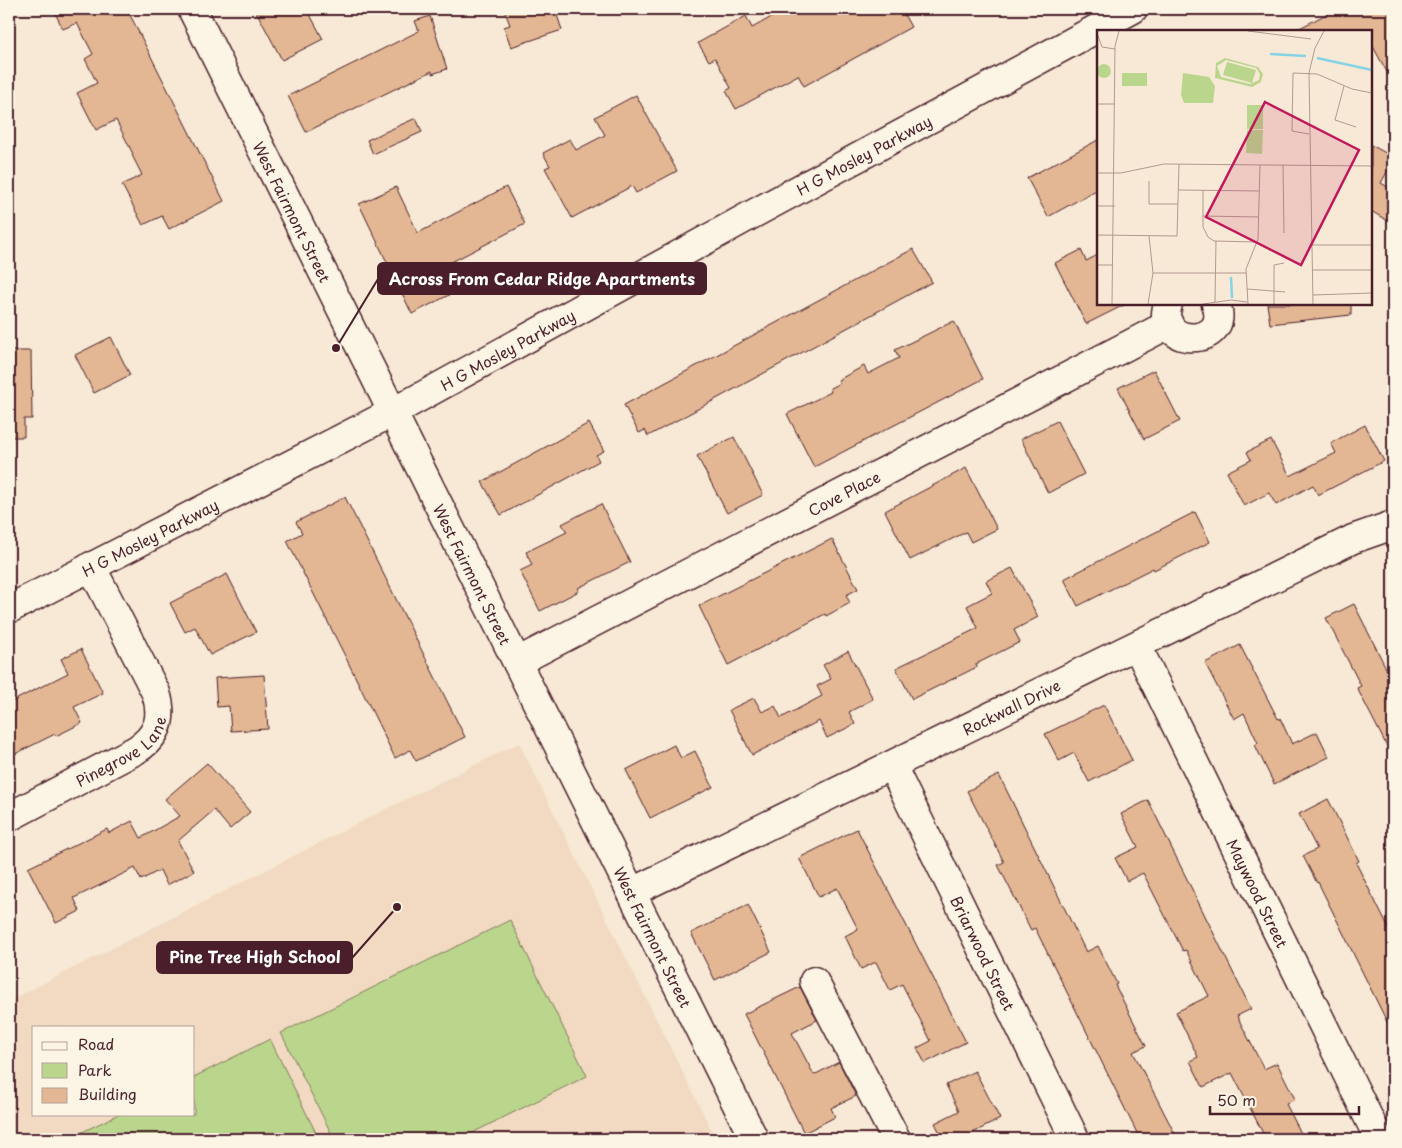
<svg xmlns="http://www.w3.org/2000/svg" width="1402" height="1148" viewBox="0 0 1402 1148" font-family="'Playpen Sans',sans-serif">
<rect width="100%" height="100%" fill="#f7e9d5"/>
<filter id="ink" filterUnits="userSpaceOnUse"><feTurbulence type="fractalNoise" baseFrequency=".02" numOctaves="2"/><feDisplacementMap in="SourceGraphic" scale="10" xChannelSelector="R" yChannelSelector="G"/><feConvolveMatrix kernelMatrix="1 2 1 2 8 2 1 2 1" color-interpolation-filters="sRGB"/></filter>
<g filter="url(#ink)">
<path fill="#f1dac1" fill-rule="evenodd" d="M 519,743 L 716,1139 L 9,1139 L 9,1001 L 378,813 ZM 34,1027 L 194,1027 L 194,1114 L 34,1114 Z"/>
<path fill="#bad68d" stroke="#827a5c" d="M 510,920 L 587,1076 L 460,1139 L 334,1139 L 281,1033 Z
M 270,1039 L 319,1139 L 68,1139 L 119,1114 L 194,1114 L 194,1077 Z"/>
<path fill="#e3b793" stroke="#4a1f2b" d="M 53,9 L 127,9 L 224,201 L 169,229 L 162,216 L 143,225 L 122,185 L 142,175 L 132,155 L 133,154 L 116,120 L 96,130 L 77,93 L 97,83 L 85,59 L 93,54 L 77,23 L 63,29 Z
M 255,9 L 307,9 L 323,39 L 282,60 Z
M 504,9 L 555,9 L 562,30 L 511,47 L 504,27 L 510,25 Z
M 786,9 L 901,9 L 911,27 L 804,86 L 798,75 L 736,109 L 726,91 L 731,88 L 715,58 L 709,61 L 698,43 L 746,16 L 752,28 Z
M 1336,9 L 1393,9 L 1393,83 L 1371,43 L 1371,31 L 1294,31 Z
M 430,16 L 447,69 L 432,74 L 432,71 L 306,132 L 288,96 L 419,31 L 415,21 Z
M 636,95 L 677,171 L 636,193 L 632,186 L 572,218 L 545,168 L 550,166 L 543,153 L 570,139 L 576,150 L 605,135 L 595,117 Z
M 416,118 L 422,132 L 373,154 L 367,140 Z
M 1098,140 L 1098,189 L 1048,217 L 1027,178 Z
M 1371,145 L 1393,157 L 1393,161 L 1381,183 L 1393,190 L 1393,224 L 1371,211 Z
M 396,187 L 418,233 L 506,187 L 525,224 L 436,270 L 449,295 L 412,314 L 359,204 Z
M 913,249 L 932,282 L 648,436 L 645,430 L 639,433 L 624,405 Z
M 1081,250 L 1086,261 L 1098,255 L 1098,304 L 1126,304 L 1086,324 L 1055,263 Z
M 1267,304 L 1351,304 L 1351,315 L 1270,324 Z
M 954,321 L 983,379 L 814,467 L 787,414 L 831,392 L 830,388 L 840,383 L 838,380 L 864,366 L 868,374 L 899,358 L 895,350 Z
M 111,337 L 130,375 L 94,393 L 75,355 Z
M 9,351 L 31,351 L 32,419 L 24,419 L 24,437 L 9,437 Z
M 1154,370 L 1180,421 L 1144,439 L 1118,388 Z
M 1057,421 L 1084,474 L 1048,493 L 1021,439 Z
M 589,423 L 604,451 L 596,455 L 599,461 L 501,515 L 482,482 Z
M 1365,425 L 1384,461 L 1318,495 L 1313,485 L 1276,505 L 1269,493 L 1244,506 L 1227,472 L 1251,460 L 1247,452 L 1271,440 L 1290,476 L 1336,453 L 1331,443 Z
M 734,437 L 763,495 L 727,513 L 697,456 Z
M 966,468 L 997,529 L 971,542 L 966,532 L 910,560 L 885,511 Z
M 345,497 L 465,737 L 416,761 L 410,750 L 395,758 L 346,658 L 287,541 L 302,533 L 296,522 Z
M 601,504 L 630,562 L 578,588 L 579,591 L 540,611 L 520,571 L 532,565 L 526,552 L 567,532 L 562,524 Z
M 1195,512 L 1210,542 L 1154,570 L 1153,568 L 1078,606 L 1064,579 Z
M 832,539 L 858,589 L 846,595 L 850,603 L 826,616 L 825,614 L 728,665 L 699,606 Z
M 1012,568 L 1038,617 L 1014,630 L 1020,642 L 976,664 L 977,667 L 912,699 L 896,668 L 978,628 L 967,606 L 992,593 L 986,581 Z
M 227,574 L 256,632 L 210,655 L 195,627 L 185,632 L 170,603 Z
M 1354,604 L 1393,682 L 1393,758 L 1357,688 L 1361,686 L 1326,618 Z
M 1240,645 L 1278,719 L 1280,718 L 1292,744 L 1317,732 L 1329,757 L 1274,784 L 1255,745 L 1258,743 L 1244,713 L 1234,719 L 1205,663 Z
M 81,649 L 103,693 L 74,707 L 82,723 L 56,736 L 55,734 L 9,757 L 9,703 L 68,673 L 61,659 Z
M 848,651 L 873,699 L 849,712 L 855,724 L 827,738 L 819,721 L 752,755 L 729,710 L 754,698 L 762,712 L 775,706 L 781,718 L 822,696 L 817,686 L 831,679 L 823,665 Z
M 264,675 L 268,729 L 231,731 L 229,706 L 217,707 L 215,678 Z
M 1104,705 L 1132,760 L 1089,782 L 1074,753 L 1059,761 L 1045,734 Z
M 674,745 L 681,758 L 695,751 L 713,787 L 650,818 L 626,770 Z
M 207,763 L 250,812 L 230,829 L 214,810 L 178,841 L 194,871 L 167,885 L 160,870 L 141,880 L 135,868 L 74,898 L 80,911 L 56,923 L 28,868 L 107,829 L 109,833 L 132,821 L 141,838 L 180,816 L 165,799 Z
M 999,775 L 1086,952 L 1098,946 L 1117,984 L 1115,985 L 1146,1046 L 1133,1052 L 1175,1134 L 1164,1139 L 1140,1139 L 1035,928 L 1031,930 L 998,865 L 1004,862 L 967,791 Z
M 1328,799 L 1359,861 L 1356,863 L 1393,937 L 1393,1034 L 1318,882 L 1317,883 L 1303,856 L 1317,849 L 1299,814 Z
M 1148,800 L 1251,1009 L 1237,1016 L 1264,1069 L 1277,1063 L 1295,1099 L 1286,1104 L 1304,1139 L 1266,1139 L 1232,1073 L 1203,1087 L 1190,1061 L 1198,1057 L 1176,1012 L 1209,996 L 1186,950 L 1183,951 L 1143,873 L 1127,881 L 1115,858 L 1138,847 L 1121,814 Z
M 857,829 L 966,1042 L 925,1063 L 917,1048 L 931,1041 L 902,984 L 890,990 L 876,962 L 861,969 L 845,936 L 858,929 L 837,888 L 819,897 L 799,858 Z
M 748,905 L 771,952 L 715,980 L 691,933 Z
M 800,987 L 817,1020 L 792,1033 L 814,1075 L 839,1062 L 856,1096 L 831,1108 L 835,1117 L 804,1133 L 744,1014 Z
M 975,1071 L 1000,1119 L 961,1139 L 943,1139 L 935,1123 L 959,1111 L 946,1085 Z"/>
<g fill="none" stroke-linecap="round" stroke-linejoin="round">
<g stroke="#4a1f2b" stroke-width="31">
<g id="minor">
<path id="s1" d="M 192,9 L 754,1139"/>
<path d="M 1168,304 C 1153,349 1233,348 1216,304"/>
<path id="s2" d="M 1137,646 L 1379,1139"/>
<path id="s3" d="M 517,662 L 1169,324"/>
<path id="s4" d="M 892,766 L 1075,1139"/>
<path id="s5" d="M 9,817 L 136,750 C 158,736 164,718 156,693 L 91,566"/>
<path id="s6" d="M 632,892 L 1353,539 L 1393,525"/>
<path d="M 814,981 L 896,1139"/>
</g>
</g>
<g stroke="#4a1f2b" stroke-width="31">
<g id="major">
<path id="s7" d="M 9,609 L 393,412 L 753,214 L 1133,9"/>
</g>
</g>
<use href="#minor" stroke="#fcf5e5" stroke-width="28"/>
<use href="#major" stroke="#fcf5e5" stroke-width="28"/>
</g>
</g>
<g text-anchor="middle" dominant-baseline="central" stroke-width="5" stroke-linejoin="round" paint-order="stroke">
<g font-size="15" fill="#4a1f2b" stroke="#fcf5e5">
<text stroke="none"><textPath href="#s7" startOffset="968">H G Mosley Parkway</textPath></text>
<text stroke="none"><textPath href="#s1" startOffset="226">West Fairmont Street</textPath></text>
<text stroke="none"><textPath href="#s7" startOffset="562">H G Mosley Parkway</textPath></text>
<text stroke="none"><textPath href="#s3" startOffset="368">Cove Place</textPath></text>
<text stroke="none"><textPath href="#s7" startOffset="158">H G Mosley Parkway</textPath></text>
<text stroke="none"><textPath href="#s1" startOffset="631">West Fairmont Street</textPath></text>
<text stroke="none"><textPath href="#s6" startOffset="422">Rockwall Drive</textPath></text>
<text stroke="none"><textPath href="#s5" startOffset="131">Pinegrove Lane</textPath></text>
<text stroke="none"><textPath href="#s2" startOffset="275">Maywood Street</textPath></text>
<text stroke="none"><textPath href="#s1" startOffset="1036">West Fairmont Street</textPath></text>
<text stroke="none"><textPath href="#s4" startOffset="208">Briarwood Street</textPath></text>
</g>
</g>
<g transform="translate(1097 30)">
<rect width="275" height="275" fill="#f7e9d5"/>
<path d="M 128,28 L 161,37 L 166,44 L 164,52 L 155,57 L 118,48 L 119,33 ZM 129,30 L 159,38 L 163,44 L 162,50 L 153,54 L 124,47 L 120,36 ZM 130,32 L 159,40 L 155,53 L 126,45 ZM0 41a7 7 0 1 1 14 0a7 7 0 1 1-14 0ZM 25,43 L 50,43 L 50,56 L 25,56 ZM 86,43 L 112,47 L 118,56 L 116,73 L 87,73 L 84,65 ZM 150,75 L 166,75 L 166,99 L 150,99 ZM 150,100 L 166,100 L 165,124 L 149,123 Z" fill="#bad68d" fill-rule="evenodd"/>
<path fill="none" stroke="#86d3e5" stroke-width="2.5" d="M 173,24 L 209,26M 220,28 L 275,40M 134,247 L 135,268"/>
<path fill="none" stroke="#b29891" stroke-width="1" d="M 151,1 L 214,9M 0,3 L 5,17 L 18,19M 247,56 L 238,90 L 259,97M 0,74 L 18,74M 212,104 L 195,101 L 196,43 L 220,44 L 255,59 L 275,63M 186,135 L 187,203M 0,143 L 24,143 L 67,134 L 275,136M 52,151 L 52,174 L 81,174M 81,160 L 162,161M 106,161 L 106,197 L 111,207 L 117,211 L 161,212M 0,176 L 18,176M 106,186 L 162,187M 0,205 L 80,206M 80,206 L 82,134M 215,215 L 275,215M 0,235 L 16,235M 215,240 L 275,240M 56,243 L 149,243M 150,259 L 188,262M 216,265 L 275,263M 118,272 L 119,211M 15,274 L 18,16 L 22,1M 51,274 L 56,243 L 52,206M 106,274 L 134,270 L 150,272M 151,274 L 149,239 L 161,209 L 163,135M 177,274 L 177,235 L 187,233M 216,274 L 212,43 L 218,18 L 227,1"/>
<path fill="#c2185b" fill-opacity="0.15" stroke="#c2185b" stroke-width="2.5" d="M 168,72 L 262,120 L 204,235 L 109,187 Z"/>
<rect width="275" height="275" fill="none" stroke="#4a1f2b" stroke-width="2.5"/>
</g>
<path fill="none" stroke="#4a1f2b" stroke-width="2" d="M336 348L378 279M397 907L352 958"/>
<g fill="#4a1f2b" stroke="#fcf5e5" stroke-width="2">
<circle cx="336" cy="348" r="5"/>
<circle cx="397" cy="907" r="5"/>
</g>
<g fill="#4a1f2b" stroke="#4a1f2b" stroke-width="2">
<rect x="378" y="263" width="328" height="31" rx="5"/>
<rect x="157" y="942" width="195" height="31" rx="5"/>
</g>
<g font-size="16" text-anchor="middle" font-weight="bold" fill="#fff">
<text x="542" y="285">Across From Cedar Ridge Apartments</text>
<text x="255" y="963">Pine Tree High School</text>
</g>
<rect width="1402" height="1148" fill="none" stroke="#fcf5e5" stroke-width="30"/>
<rect x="15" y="15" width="1372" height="1118" fill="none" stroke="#4a1f2b" stroke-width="2" filter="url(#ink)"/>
<rect x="32" y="1026" width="162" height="90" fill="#fcf5e5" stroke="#b59f9b"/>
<rect x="42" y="1042" width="25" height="8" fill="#fcf5e5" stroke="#b59f9b"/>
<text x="78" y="1050" font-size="15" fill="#4a1f2b">Road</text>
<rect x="42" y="1063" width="25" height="15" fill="#bad68d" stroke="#b59f9b"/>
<text x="78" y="1076" font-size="15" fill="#4a1f2b">Park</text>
<rect x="42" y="1088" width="25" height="15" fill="#e3b793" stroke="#b59f9b"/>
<text x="78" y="1100" font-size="15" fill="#4a1f2b">Building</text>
<path d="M1210 1106v8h149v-8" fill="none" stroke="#4a1f2b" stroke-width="2.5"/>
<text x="1217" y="1106" font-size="15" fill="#4a1f2b" stroke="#fcf5e5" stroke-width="4" paint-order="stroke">50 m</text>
</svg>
